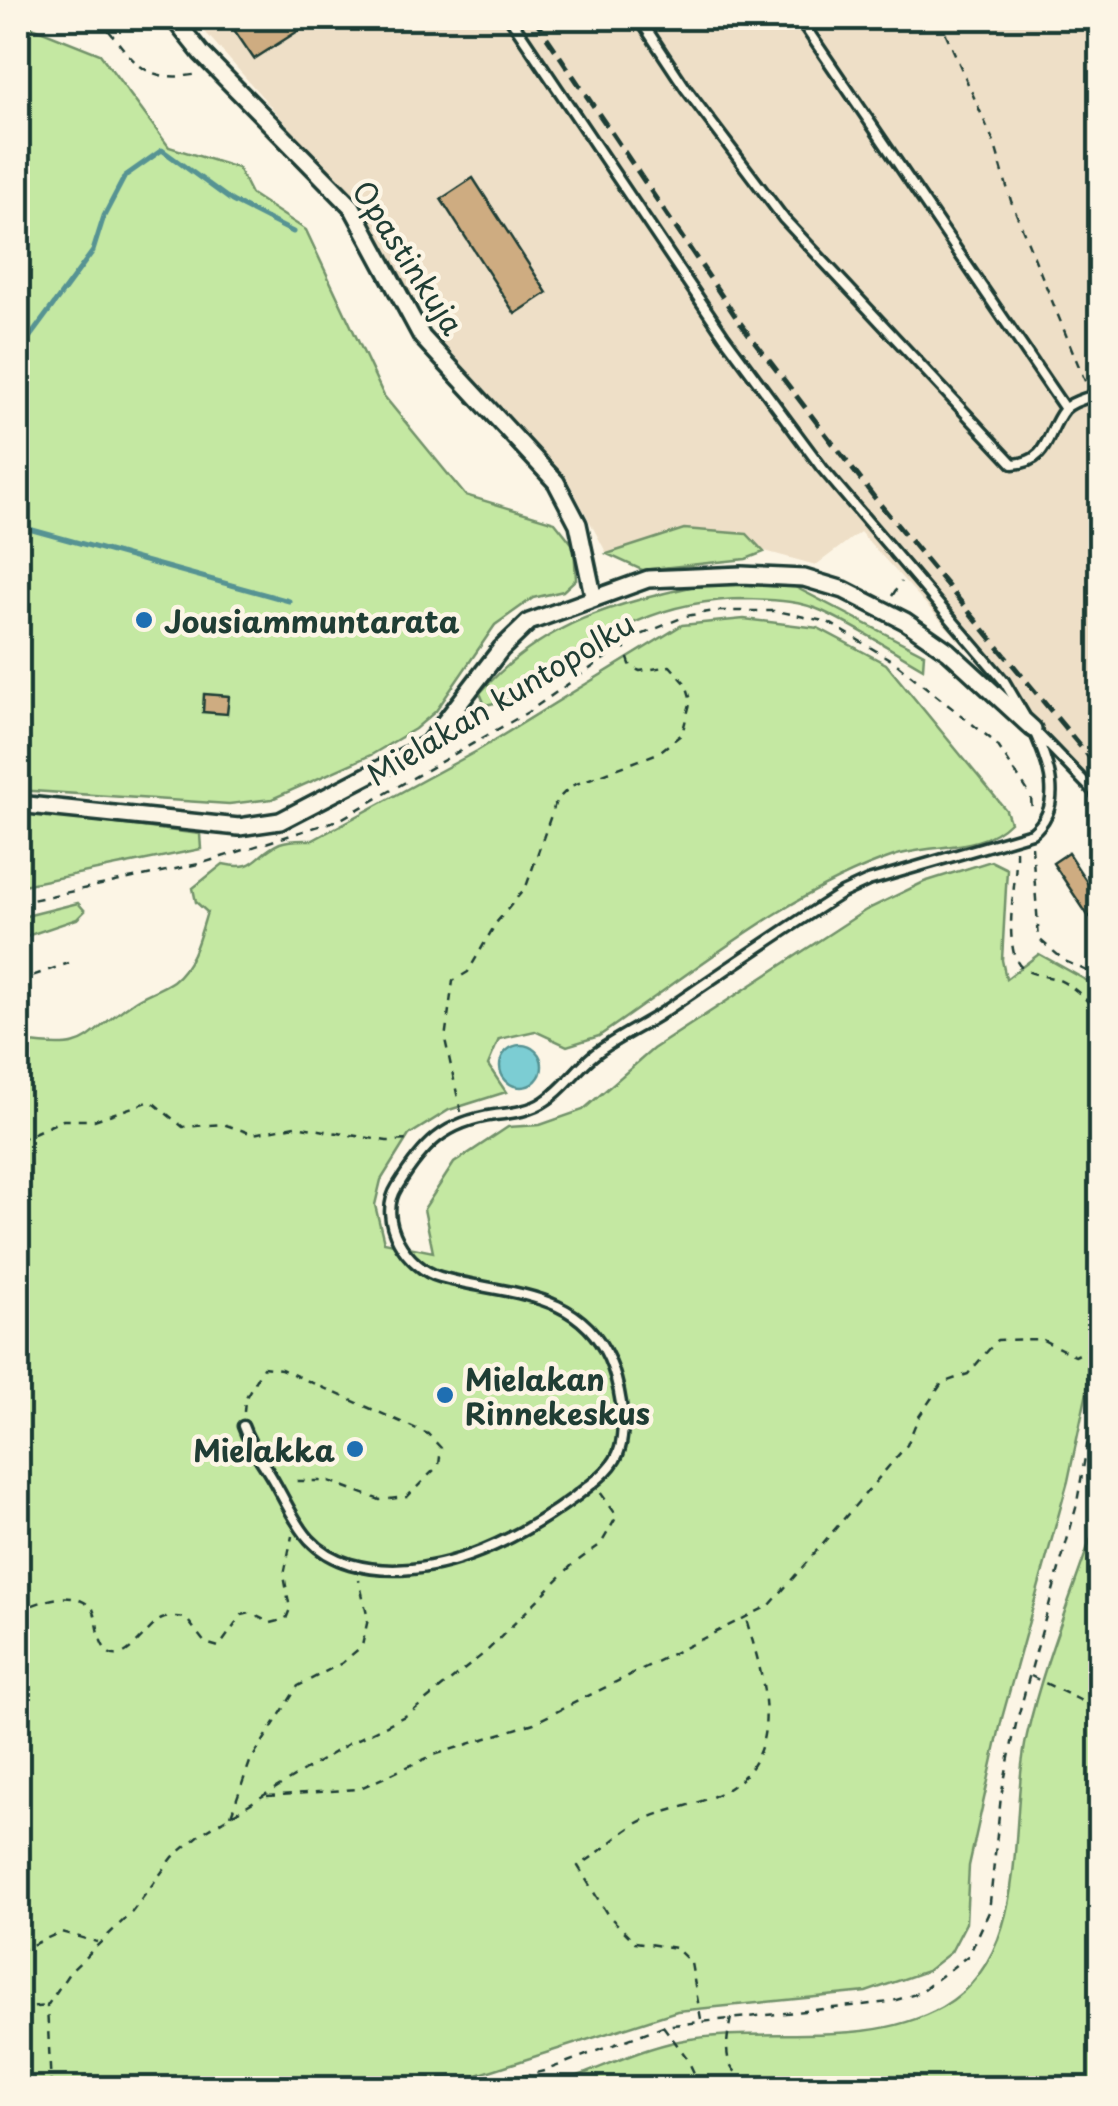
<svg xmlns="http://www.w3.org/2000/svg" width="1118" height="2106" viewBox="0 0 1118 2106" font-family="'Playpen Sans',sans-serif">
<rect width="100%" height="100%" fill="#fcf5e5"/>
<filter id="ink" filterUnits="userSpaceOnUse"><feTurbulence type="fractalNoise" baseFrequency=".01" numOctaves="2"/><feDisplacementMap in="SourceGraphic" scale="20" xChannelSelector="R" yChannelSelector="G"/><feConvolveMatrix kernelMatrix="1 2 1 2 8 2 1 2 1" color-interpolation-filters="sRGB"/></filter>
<g filter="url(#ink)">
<path fill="#eedfc7" d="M 193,18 L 1100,18 L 1100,795 L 860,532 L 816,565 L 684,529 L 607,554 L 568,481 L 441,341 L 352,199 Z"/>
<path fill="#c4e8a2" stroke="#72926b" stroke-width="2.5" d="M 18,18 L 22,23 L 100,54 L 169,147 L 238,168 L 251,194 L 306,230 L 384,396 L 465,495 L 555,522 L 574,546 L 576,579 L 563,591 L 533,598 L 495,625 L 436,711 L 415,729 L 371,755 L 272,799 L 229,804 L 18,790 Z
M 684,529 L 747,534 L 764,552 L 746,559 L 642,570 L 607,554 Z
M 708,583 L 795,587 L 924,654 L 923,668 C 890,649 857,627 822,611 C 799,600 773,600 747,599 C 643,599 588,649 504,701 L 485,705 L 480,693 C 546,619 616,604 708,583 Z
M 744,619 L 818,628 L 886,664 L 1006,810 L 1010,822 C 980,853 932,843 894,856 C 789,891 691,974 599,1036 L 567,1046 L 535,1031 L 499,1039 L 488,1065 L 506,1092 L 449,1110 L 409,1135 L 381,1180 L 375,1205 L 384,1242 L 433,1252 L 424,1209 L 454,1163 L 508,1127 L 540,1125 L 583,1110 L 653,1049 L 866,910 L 924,882 L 991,861 L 1007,869 L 1002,960 L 1006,979 L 1039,954 L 1100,988 L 1100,1315 L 1088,1350 L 1087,1392 L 1068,1481 L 1002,1718 L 969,1866 L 966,1923 L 951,1952 L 927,1971 L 866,1992 L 677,2011 L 477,2075 L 309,2088 L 18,2088 L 18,1046 L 23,1042 C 93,1052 80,1038 132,1003 C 144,994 160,990 173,981 C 193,966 200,935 207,912 L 196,902 L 193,888 L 223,864 C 258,872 253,855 280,843 C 290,839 302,840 313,840 L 477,751 L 682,625 Z
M 18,812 L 200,834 L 201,849 L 18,886 Z
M 78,903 L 85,911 L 77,919 L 18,939 L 18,918 Z
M 1100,1511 L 1100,2088 L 543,2088 C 589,2075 631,2051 679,2041 C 763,2024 864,2051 942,2007 C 1034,1954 1007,1824 1027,1735 C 1044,1660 1076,1585 1100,1511 Z"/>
<path fill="#7ccdd3" stroke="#579393" stroke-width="2.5" d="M500 1066a21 21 0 1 1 42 0a21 21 0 1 1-42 0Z"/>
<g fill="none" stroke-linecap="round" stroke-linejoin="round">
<path stroke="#579393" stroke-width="5" d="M 18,353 L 93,251 L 104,216 L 125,176 L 162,150 L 232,201 L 293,232
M 18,526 L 289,601"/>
</g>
<path fill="#ceac81" stroke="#1f3d34" stroke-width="2.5" d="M 226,18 L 300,18 L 306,26 L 254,59 Z
M 473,178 L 547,293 L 515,314 L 441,199 Z
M 204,694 L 229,696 L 227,714 L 203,712 Z
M 1068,853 L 1100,902 L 1100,909 L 1089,917 L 1053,863 Z"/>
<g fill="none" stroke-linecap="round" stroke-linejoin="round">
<g stroke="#1f3d34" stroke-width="15">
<path id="service" d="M 510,18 L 724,336 L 822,468 L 1004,681 L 1024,715
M 639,18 L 686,89 L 784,219 L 1013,464 C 1050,462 1046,432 1064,410 C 1071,401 1090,397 1100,394
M 799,18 L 1065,409
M 1036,732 L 1100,798
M 243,1426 C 251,1449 265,1464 276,1485 C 297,1522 306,1551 350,1564 C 428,1586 514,1542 575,1497 C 591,1484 615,1469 620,1448 C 627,1422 619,1382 609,1359 C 578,1288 503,1295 440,1277 C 407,1268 376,1220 397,1187 C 423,1145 444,1122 495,1115 C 512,1113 531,1111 545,1101 C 564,1089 577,1068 595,1054 C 615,1039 638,1028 659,1015 C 720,974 780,932 842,893 L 868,881 L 1032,833 C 1067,804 1047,761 1032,726"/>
</g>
<g stroke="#1f3d34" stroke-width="22">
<path id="minor" d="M 173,18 L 201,53 L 352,207 L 422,337 L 556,482 L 578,524 L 593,595
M 18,804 L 239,827 L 280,821 L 428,744 L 501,649 L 529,622 L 648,579 L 742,575 L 804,578 L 844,590 L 905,621 L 948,651 L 1033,729"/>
</g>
<path stroke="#1f3d34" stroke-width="2.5" stroke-dasharray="8 8" stroke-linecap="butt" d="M 98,18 C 134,58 138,85 199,74
M 939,18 L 995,145 L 1011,201 L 1087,386
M 892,596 L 901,582
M 1032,846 L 1039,939 L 1065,961 L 1100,977
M 1016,850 C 1017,884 1006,920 1014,954 C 1020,977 1041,973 1059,980 C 1075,987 1091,1003 1100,1017
M 18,903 L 203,863 L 341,819 L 528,712 L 634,638 L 686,616 L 714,611 L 777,611 L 828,622 L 893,661 L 996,743 L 1031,796 L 1032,813
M 18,981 L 69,963
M 461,1112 L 445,1039 L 453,981 L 468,972 L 496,923 L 526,887 L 556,801 L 571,786 L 658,753 L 682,734 L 691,700 L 686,684 L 670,666 L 640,671 L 631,667 L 624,647
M 18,1140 L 63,1120 L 94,1120 L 151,1101 L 183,1127 L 223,1124 L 253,1134 L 295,1126 L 387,1141 L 413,1140
M 244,1412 L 245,1399 L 263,1367 L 281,1369 L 428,1434 L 441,1448 L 439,1465 L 407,1497 L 380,1500 L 329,1481 L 291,1481
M 18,1611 C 41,1602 72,1587 93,1609 C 97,1619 98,1631 101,1641 C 117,1681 147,1625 162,1619 C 170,1616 178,1617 186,1618 L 205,1643 L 219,1647 L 242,1615 L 250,1613 L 271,1623 L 286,1619 L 290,1609 L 284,1575 L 292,1536
M 1031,1676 L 1100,1710
M 267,1796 L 358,1789 L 434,1755 L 534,1723 L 770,1605 L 907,1445 L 918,1418 L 942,1383 L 968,1374 L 997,1340 L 1041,1339 L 1075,1356 L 1088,1350 L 1100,1335
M 231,1815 L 250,1762 L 298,1686 L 342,1663 L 362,1646 L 368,1619 L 359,1580
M 18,1951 L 61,1932 L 97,1942
M 18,2009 L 46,2006
M 731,2018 C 721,2064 728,2079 775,2088
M 701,2019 L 691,1963 L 676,1948 L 635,1942 L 607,1914 L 578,1866 C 603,1852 622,1829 648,1818 C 669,1809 693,1806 714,1796 C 791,1763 764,1678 746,1619
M 663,2026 L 687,2058 L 701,2088
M 51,2088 L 47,2006 L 69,1973 L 132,1912 L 173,1857 L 202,1833 L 348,1744 L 409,1714 L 487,1651 L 572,1565 L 601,1544 L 617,1516 L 600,1492
M 474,2088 L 544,2071 L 663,2026 L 890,2002 L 919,1993 L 969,1955 L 989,1912 L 1001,1796 L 1016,1724 L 1076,1508 L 1100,1373"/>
<use href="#service" stroke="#fcf5e5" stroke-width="8"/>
<use href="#minor" stroke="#fcf5e5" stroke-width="15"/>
<path stroke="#1f3d34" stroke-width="5" stroke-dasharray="15 8" stroke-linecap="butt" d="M 534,18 L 738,320 L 874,497 L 1100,770"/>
</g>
</g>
<g fill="#1f6fb2" stroke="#fcf5e5" stroke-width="4">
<circle cx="144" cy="620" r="10"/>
<circle cx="445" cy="1395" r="10"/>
<circle cx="355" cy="1449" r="10"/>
</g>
<g text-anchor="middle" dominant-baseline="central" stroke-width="9" stroke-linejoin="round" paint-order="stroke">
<g font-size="30" fill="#1f3d34" stroke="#fcf5e5">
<text transform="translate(409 257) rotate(57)">Opastinkuja</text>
<text transform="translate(500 698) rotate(-31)">Mielakan kuntopolku</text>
</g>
<g font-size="30" font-weight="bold" fill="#1f3d34" stroke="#fcf5e5" text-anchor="start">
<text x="164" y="620">Jousiammuntarata</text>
<text x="465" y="1378">Mielakan<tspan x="465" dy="34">Rinnekeskus</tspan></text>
<text x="335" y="1449" text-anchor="end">Mielakka</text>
</g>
</g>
<rect width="1118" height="2106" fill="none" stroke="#fcf5e5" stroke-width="60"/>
<rect x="30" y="30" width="1058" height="2046" fill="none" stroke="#1f3d34" stroke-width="4" filter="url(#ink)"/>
</svg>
